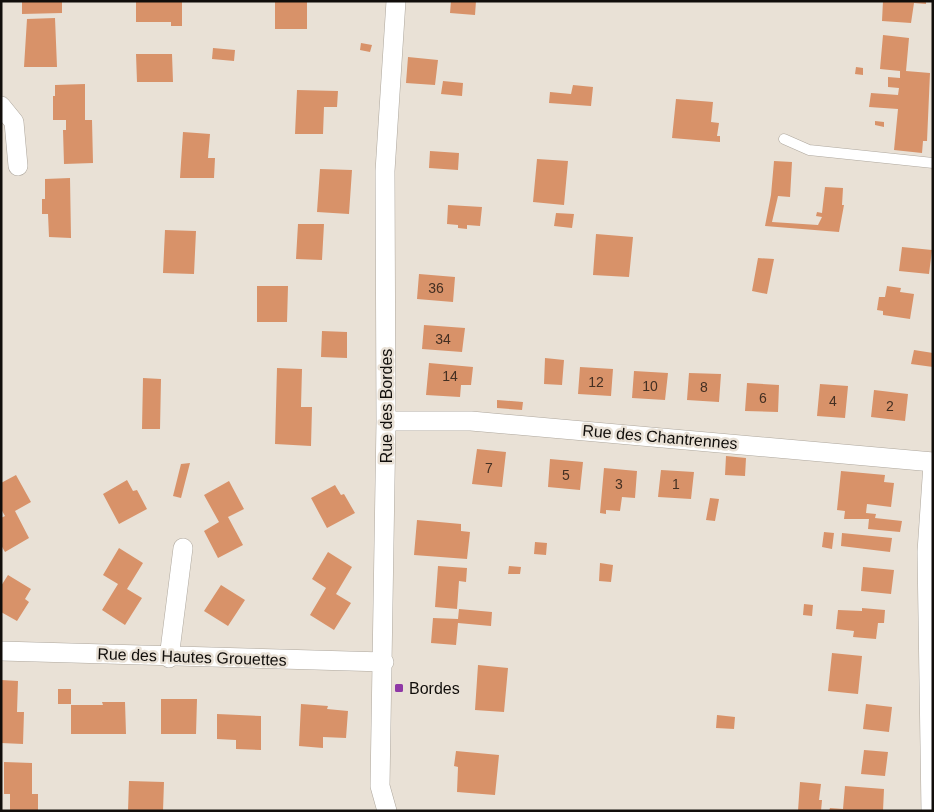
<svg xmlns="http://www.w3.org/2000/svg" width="934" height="812" viewBox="0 0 934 812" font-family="Helvetica,sans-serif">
<rect width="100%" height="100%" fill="#e9e1d6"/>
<path fill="#d89269" d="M 22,1 L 62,1 L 62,13 L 22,14 Z
M 136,1 L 182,1 L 182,26 L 171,26 L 171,22 L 136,22 Z
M 275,1 L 307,1 L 307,29 L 275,29 Z
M 451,1 L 476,1 L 475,15 L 450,13 Z
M 883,1 L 926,1 L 926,4 L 914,3 L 911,23 L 882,21 Z
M 55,18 L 57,67 L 24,67 L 27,19 Z
M 883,35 L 909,38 L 906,71 L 930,73 L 927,141 L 923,141 L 922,153 L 894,150 L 898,109 L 869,107 L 871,93 L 898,95 L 899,88 L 888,87 L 888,77 L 900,78 L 900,71 L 880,69 Z
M 361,43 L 372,45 L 370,52 L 360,50 Z
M 213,48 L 235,50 L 234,61 L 212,59 Z
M 136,54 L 172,54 L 173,82 L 137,82 Z
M 408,57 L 438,60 L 435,85 L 406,83 Z
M 856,67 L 863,68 L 863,75 L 855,74 Z
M 443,81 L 463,83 L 462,96 L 441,94 Z
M 85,84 L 85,120 L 92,120 L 93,163 L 64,164 L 63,130 L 66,130 L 66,120 L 53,120 L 53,96 L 55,96 L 55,85 Z
M 573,85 L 593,87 L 591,106 L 549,103 L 550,92 L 571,94 Z
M 297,90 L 338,91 L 337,107 L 324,107 L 323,134 L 295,134 Z
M 676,99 L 713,102 L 711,122 L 719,123 L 717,136 L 720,136 L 720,142 L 672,138 Z
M 875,121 L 884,122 L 884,127 L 875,125 Z
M 183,132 L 210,134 L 208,158 L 215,158 L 214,178 L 180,178 Z
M 430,151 L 459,153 L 458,170 L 429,168 Z
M 537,159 L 568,161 L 564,205 L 533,202 Z
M 774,161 L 792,162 L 790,197 L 778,196 L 772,222 L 818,225 L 822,217 L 816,216 L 817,212 L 822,213 L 825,187 L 843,188 L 842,205 L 844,205 L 839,232 L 765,226 L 771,195 Z
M 320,169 L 352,170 L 349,214 L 317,212 Z
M 70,178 L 71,238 L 49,237 L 48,214 L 42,214 L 42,199 L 45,199 L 45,179 Z
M 448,205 L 482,207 L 480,226 L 467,225 L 467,229 L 458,228 L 458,225 L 447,224 Z
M 556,213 L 574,214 L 572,228 L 554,226 Z
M 298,224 L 324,224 L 322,260 L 296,259 Z
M 165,230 L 196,231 L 194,274 L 163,273 Z
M 596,234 L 633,237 L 629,277 L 593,275 Z
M 902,247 L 932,250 L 929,274 L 899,271 Z
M 758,258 L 774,259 L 767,294 L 752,291 Z
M 419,274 L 455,277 L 453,302 L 417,299 Z
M 257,286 L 288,286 L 287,322 L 257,322 Z
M 887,286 L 901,288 L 900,292 L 914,294 L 910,319 L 883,315 L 883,311 L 877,310 L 879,297 L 885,297 Z
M 424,325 L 465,328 L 462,352 L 422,349 Z
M 322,331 L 347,332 L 347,358 L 321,357 Z
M 914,350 L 933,353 L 933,367 L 911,364 Z
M 545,358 L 564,360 L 562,385 L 544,384 Z
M 429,363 L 473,367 L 471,385 L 461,385 L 460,397 L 426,395 Z
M 580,367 L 613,369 L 611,396 L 578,394 Z
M 277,368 L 302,369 L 301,407 L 312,407 L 311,446 L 275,444 Z
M 634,371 L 668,373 L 665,400 L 632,398 Z
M 689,373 L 721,374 L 719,402 L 687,400 Z
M 143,378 L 161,379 L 160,429 L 142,429 Z
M 747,383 L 779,385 L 778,412 L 745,411 Z
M 820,384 L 848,386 L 845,418 L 817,416 Z
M 874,390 L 908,394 L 905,421 L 871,417 Z
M 497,400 L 523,402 L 522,410 L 497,408 Z
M 477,449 L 506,452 L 502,487 L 472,484 Z
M 726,456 L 746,458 L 745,476 L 725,475 Z
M 550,459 L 583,462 L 580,490 L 548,487 Z
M 190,463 L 181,498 L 173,496 L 181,464 Z
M 604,468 L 637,471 L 635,498 L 622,497 L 620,511 L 606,510 L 606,514 L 600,513 Z
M 661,470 L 694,472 L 691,499 L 658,497 Z
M 841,471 L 885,475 L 884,482 L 894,483 L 891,507 L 867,504 L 866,513 L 876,514 L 875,518 L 902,521 L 900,532 L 868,529 L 869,519 L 844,519 L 845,511 L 837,510 Z
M 16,475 L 31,502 L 15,511 L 29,538 L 5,552 L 1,545 L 1,518 L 5,516 L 1,509 L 1,483 Z
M 127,480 L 133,491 L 137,490 L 147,509 L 119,524 L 103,494 Z
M 229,481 L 244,509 L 228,517 L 243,545 L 218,558 L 204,531 L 219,522 L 204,495 Z
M 335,485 L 341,495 L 344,494 L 355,513 L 327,528 L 311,498 Z
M 710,498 L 719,499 L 715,521 L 706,520 Z
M 417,520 L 461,524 L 461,531 L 470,532 L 467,559 L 414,555 Z
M 824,532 L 834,533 L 832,549 L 822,547 Z
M 842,533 L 892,538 L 890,552 L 841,546 Z
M 535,542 L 547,543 L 546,555 L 534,554 Z
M 119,548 L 143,563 L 127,589 L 142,598 L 125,625 L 102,610 L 118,584 L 103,575 Z
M 328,552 L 352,567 L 336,594 L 351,603 L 334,630 L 310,615 L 326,588 L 312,579 Z
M 600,563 L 613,565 L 611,582 L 599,581 Z
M 438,566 L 467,568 L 466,582 L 459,581 L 457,609 L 435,607 Z
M 509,566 L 521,567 L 520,574 L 508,574 Z
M 863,567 L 894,570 L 891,594 L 861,591 Z
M 8,575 L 31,589 L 25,599 L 29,602 L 17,621 L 1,612 L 1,586 Z
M 221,585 L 245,600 L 228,626 L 204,611 Z
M 804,604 L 813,605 L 812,616 L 803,615 Z
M 862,608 L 885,610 L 884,623 L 878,623 L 876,639 L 853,637 L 854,631 L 836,629 L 838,610 L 862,611 Z
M 459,609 L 492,612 L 491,626 L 458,623 L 456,645 L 431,643 L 433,618 L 458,619 Z
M 832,653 L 862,656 L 858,694 L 828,691 Z
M 478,665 L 508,668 L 504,712 L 475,710 Z
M 1,680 L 18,681 L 17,712 L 24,712 L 23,744 L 1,743 Z
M 58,689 L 71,689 L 71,704 L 58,704 Z
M 161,699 L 197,699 L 196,734 L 161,734 Z
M 102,702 L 125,702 L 126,734 L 71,734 L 71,705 L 103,705 Z
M 301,704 L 328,706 L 327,709 L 348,711 L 346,738 L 323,737 L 323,748 L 299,746 Z
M 866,704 L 892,707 L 889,732 L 863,729 Z
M 217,714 L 261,716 L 261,750 L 236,749 L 236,740 L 217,739 Z
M 717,715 L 735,717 L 734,729 L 716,728 Z
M 864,750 L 888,752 L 885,776 L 861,774 Z
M 456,751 L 499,755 L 495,795 L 457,792 L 458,767 L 454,766 Z
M 4,762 L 32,763 L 32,794 L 38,794 L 38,811 L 10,811 L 10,794 L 4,794 Z
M 129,781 L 164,782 L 163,811 L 128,811 Z
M 800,782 L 821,784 L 819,800 L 822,800 L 821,811 L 798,811 Z
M 845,786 L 884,789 L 883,811 L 829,811 L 830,808 L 843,809 Z"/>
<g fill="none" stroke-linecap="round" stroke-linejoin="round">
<g stroke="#aea79d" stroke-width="11">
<path id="lane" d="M 784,139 L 809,150 L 933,163"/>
</g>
<g stroke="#aea79d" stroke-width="20">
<path id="street" d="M 1,106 L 14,122 L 18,166
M 386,421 L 471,421 L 933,462
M 1,651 L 384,662
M 169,658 L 183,548
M 387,811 L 380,786 L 386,421 L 385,171 L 396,1
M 931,811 L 927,552 L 933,464"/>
</g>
<use href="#lane" stroke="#fff" stroke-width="10"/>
<use href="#street" stroke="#fff" stroke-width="19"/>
</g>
<rect fill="#8f38a6" stroke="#e9e1d6" stroke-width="2" x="394" y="683" width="10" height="10" rx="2.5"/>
<g text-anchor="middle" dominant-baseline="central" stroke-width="5" stroke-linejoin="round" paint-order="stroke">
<g font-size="14" fill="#432f22">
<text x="436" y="288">36</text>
<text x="443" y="339">34</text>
<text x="450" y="376">14</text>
<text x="596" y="382">12</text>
<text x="650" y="386">10</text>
<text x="704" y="387">8</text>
<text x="763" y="398">6</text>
<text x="833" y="401">4</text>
<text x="890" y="406">2</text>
<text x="489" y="468">7</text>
<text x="566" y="475">5</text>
<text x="619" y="484">3</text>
<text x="676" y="484">1</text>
</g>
<g font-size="16" fill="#110e0b" stroke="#e9e1d6">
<text transform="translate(386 406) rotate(-90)">Rue des Bordes</text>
<text transform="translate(660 437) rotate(5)">Rue des Chantrennes</text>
<text transform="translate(192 657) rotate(2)">Rue des Hautes Grouettes</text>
</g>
<g font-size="16" fill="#110e0b" stroke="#e9e1d6" text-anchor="start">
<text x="409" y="688">Bordes</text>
</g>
</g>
<rect width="934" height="812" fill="none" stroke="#110e0b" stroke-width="5"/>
</svg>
